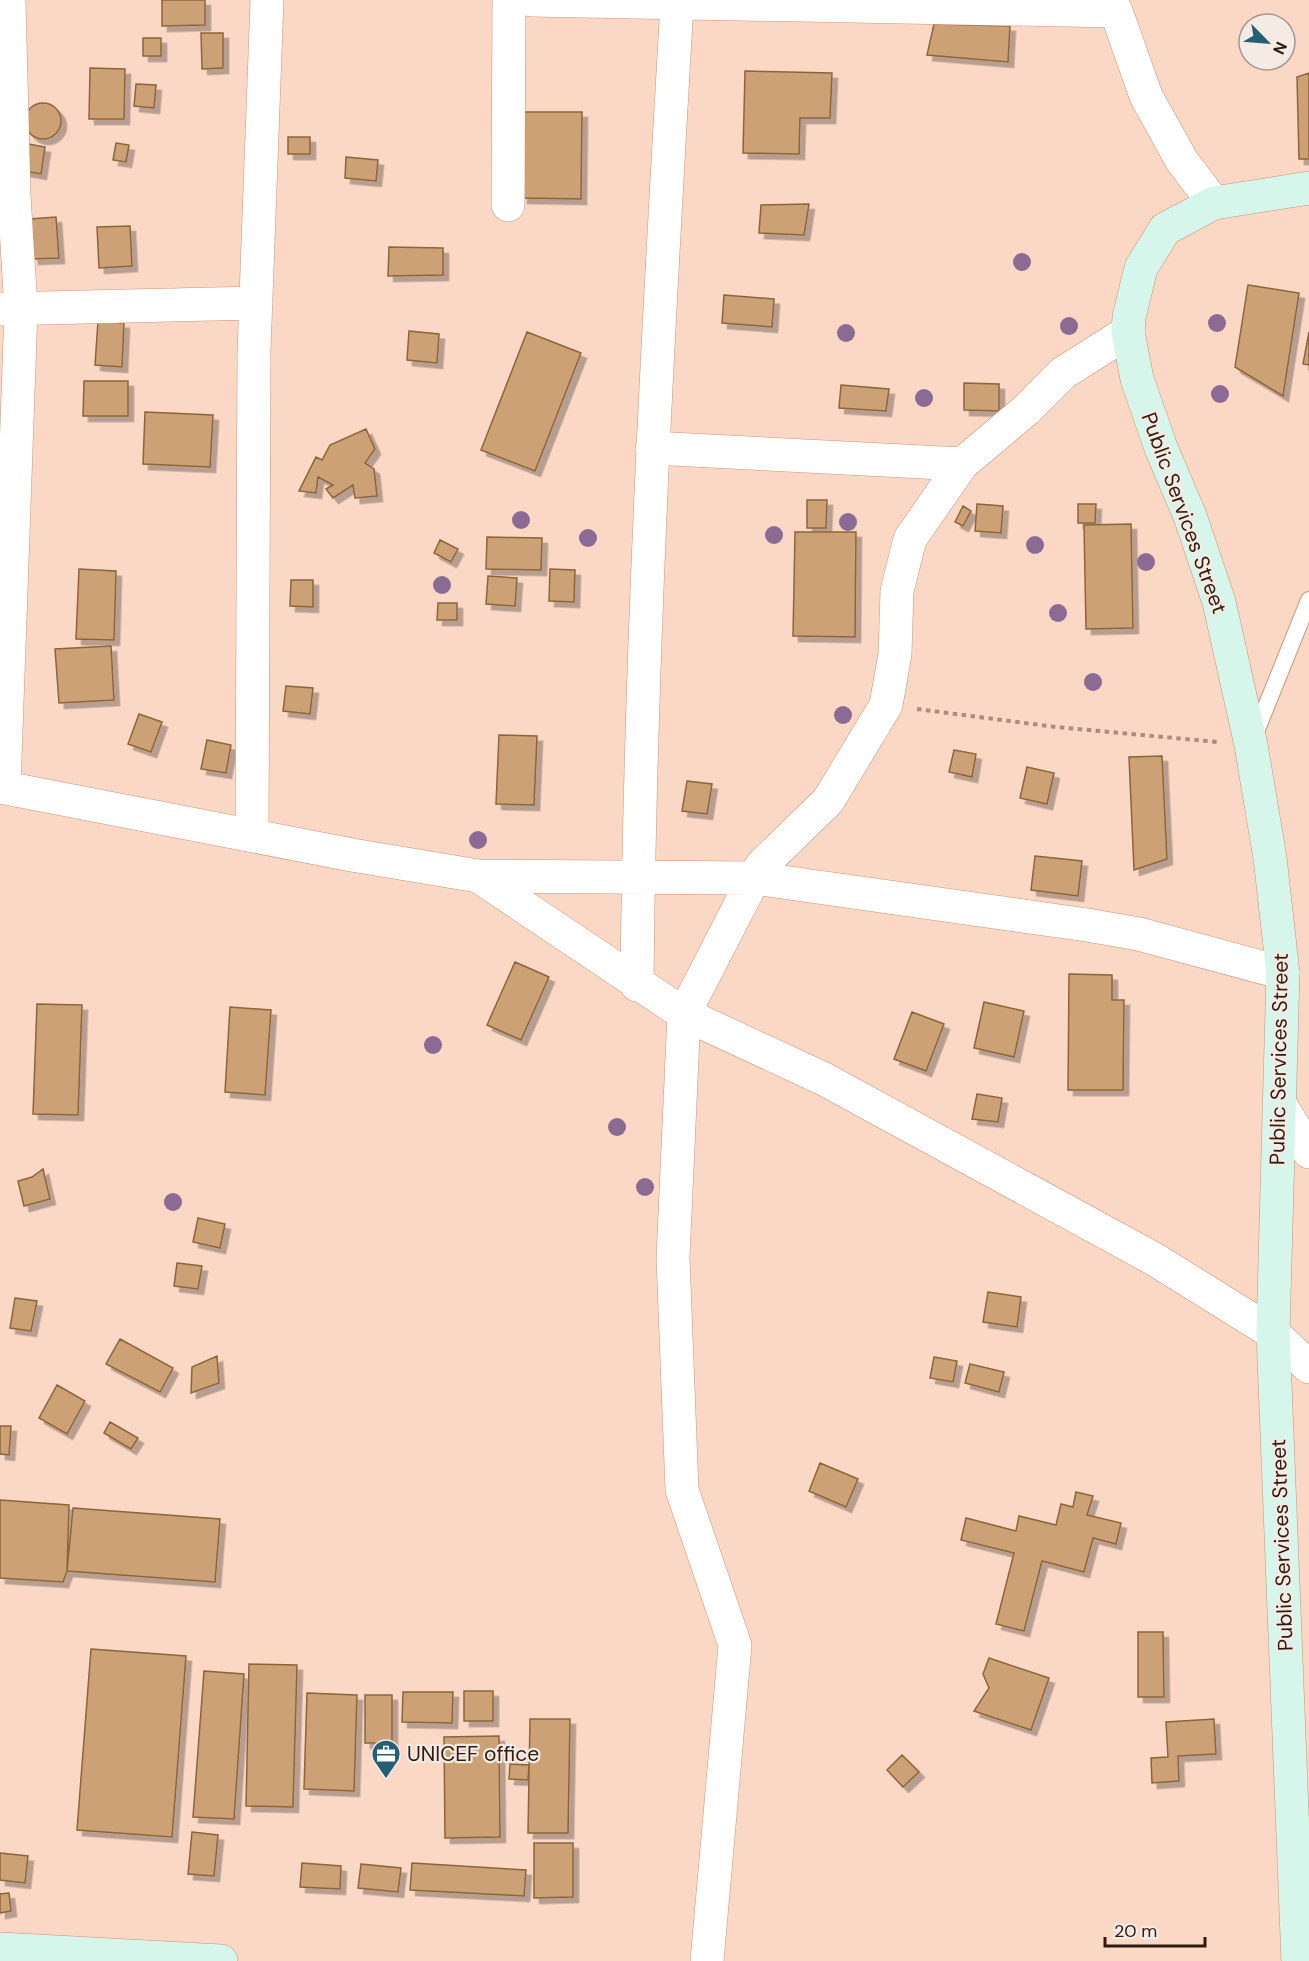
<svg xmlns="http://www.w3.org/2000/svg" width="1309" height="1961" viewBox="0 0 1309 1961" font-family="'DM Sans',sans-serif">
<defs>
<filter id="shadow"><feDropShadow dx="5.5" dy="5.5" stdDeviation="0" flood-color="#0004"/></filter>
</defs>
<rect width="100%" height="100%" fill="#fbd7c5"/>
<path fill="#cba174" stroke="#8c663a" stroke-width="1.5" filter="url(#shadow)" d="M 162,0 L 205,0 L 205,25 L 162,26 Z
M 934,24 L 1010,26 L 1008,62 L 927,55 Z
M 201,33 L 223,33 L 223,68 L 202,69 Z
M 143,38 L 161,38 L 161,56 L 143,56 Z
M 90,68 L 125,69 L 124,119 L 89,119 Z
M 745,71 L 832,73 L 830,118 L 800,118 L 799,154 L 743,153 Z
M 1309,73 L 1309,159 L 1299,159 L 1297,77 Z
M 136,84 L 156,85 L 154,108 L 134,106 Z
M25 121a18 18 0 1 1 36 0a18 18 0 1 1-36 0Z
M 524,112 L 582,112 L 581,199 L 522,198 Z
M 288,137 L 310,137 L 310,154 L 288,154 Z
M 23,143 L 45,147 L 41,174 L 18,170 Z
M 116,143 L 129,145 L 126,162 L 113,160 Z
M 346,157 L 378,160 L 376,181 L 345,178 Z
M 809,204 L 804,235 L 759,233 L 761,205 Z
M 56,217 L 59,258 L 33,259 L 29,219 Z
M 130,226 L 132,266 L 99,268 L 97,227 Z
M 389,247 L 443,248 L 443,275 L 388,276 Z
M 1248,285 L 1299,293 L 1283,396 L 1235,367 Z
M 724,295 L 774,299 L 772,327 L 722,323 Z
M 98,321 L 124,323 L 122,367 L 95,365 Z
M 409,331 L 439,334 L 437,363 L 407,360 Z
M 527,332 L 581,353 L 535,471 L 481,450 Z
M 1309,332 L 1309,365 L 1303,364 Z
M 84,381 L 128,381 L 128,416 L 83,416 Z
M 964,383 L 999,384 L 999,411 L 964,410 Z
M 841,385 L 889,389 L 886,411 L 839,408 Z
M 145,412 L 213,415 L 210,467 L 143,464 Z
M 366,429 L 375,449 L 365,463 L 374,469 L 377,496 L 355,498 L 353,485 L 333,498 L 326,489 L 333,485 L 318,477 L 316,493 L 299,491 L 316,457 L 322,460 L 330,445 Z
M 807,500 L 827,500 L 826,528 L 807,528 Z
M 977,504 L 1003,506 L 1001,533 L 975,531 Z
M 1078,504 L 1096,504 L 1095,523 L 1078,523 Z
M 963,506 L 971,511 L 963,526 L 955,522 Z
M 1131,524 L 1133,628 L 1086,629 L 1084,525 Z
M 795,532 L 856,532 L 855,637 L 793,636 Z
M 487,537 L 542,538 L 541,570 L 486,569 Z
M 440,540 L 458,549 L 451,562 L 434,553 Z
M 79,569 L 116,571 L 114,640 L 76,639 Z
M 550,569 L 575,570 L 574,602 L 549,601 Z
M 488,576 L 517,578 L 515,606 L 486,604 Z
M 291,580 L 313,580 L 313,607 L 290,606 Z
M 438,603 L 457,603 L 457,620 L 437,620 Z
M 111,646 L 114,700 L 59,703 L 55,649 Z
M 286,686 L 313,688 L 310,714 L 283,711 Z
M 139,714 L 162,722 L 151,752 L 128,744 Z
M 499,735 L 537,736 L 534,805 L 496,804 Z
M 207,740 L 231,745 L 226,773 L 201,769 Z
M 954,750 L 976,754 L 972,777 L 949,772 Z
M 1162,756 L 1167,859 L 1134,870 L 1129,757 Z
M 1027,767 L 1054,773 L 1047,804 L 1020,798 Z
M 687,781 L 712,784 L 707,814 L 682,811 Z
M 1035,856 L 1082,861 L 1078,896 L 1031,890 Z
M 515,962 L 549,977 L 521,1040 L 487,1025 Z
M 1069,974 L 1112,975 L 1112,1000 L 1124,1000 L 1123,1090 L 1068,1090 Z
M 984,1002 L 1024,1011 L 1014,1057 L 974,1048 Z
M 37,1004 L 82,1005 L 78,1115 L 33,1114 Z
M 230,1007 L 271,1010 L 265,1095 L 225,1092 Z
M 912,1012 L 944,1024 L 926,1071 L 894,1059 Z
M 977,1094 L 1002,1098 L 998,1122 L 972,1119 Z
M 43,1169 L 50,1199 L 24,1206 L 18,1181 L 32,1177 Z
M 198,1218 L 225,1224 L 220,1248 L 193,1242 Z
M 177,1263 L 202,1266 L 198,1289 L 174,1286 Z
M 988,1292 L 1021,1297 L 1017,1327 L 983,1322 Z
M 15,1298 L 37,1301 L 31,1331 L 10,1328 Z
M 120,1339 L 173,1368 L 160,1392 L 106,1364 Z
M 217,1356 L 219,1383 L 191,1393 L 192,1367 Z
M 934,1357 L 957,1361 L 953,1382 L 930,1378 Z
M 970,1364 L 1004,1372 L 999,1392 L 965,1383 Z
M 57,1385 L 85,1401 L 67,1434 L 39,1418 Z
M 110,1422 L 138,1438 L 131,1449 L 104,1433 Z
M 0,1426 L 11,1426 L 9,1455 L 0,1454 Z
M 820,1463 L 858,1479 L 846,1507 L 809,1491 Z
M 1076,1492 L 1093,1496 L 1087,1515 L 1121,1523 L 1116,1544 L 1093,1538 L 1084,1572 L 1042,1561 L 1024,1631 L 996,1624 L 1014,1553 L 961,1540 L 966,1518 L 1016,1531 L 1019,1516 L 1056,1525 L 1061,1504 L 1073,1507 Z
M 0,1500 L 69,1505 L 67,1571 L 63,1582 L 0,1578 Z
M 73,1508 L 220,1519 L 215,1582 L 67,1571 Z
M 1138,1632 L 1163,1632 L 1164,1697 L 1138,1697 Z
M 91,1649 L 186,1656 L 172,1837 L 77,1830 Z
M 989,1658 L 1049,1678 L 1031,1730 L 974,1711 L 989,1688 L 983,1674 Z
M 249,1664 L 297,1665 L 293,1807 L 246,1806 Z
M 204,1671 L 244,1674 L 234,1819 L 193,1817 Z
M 464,1691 L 493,1691 L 493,1721 L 464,1721 Z
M 403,1692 L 453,1692 L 452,1723 L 402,1722 Z
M 307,1693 L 357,1695 L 354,1791 L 304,1789 Z
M 365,1695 L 392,1695 L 392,1743 L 365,1743 Z
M 530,1719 L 570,1719 L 568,1833 L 528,1833 Z
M 1214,1719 L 1216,1754 L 1178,1756 L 1179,1781 L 1152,1783 L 1151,1758 L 1168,1757 L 1166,1722 Z
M 499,1736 L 500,1837 L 445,1838 L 444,1737 Z
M 902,1755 L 919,1772 L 903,1787 L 887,1770 Z
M 510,1764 L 529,1765 L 528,1780 L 509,1779 Z
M 192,1832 L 218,1835 L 214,1876 L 188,1874 Z
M 534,1843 L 573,1843 L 573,1897 L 534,1898 Z
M 0,1853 L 28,1856 L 25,1883 L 0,1880 Z
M 302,1863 L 341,1866 L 340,1889 L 300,1887 Z
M 412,1863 L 526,1870 L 524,1896 L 410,1890 Z
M 361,1864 L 401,1868 L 398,1892 L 358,1888 Z
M 9,1893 L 11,1911 L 0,1913 L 0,1894 Z"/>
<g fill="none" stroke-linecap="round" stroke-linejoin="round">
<g stroke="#cb9477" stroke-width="18">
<path id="lane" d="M 1253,739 L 1309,600"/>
</g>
<g stroke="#cb9477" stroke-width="34">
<path id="street" d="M 531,0 L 1116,11 L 1146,96 L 1182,161 L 1214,203
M 508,205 L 509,0
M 0,309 L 256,303
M 652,448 L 962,464
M 0,787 L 352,855 L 478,876 L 754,878 L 1087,925 L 1139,934 L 1283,973
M 4,788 L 21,309 L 14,195 L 9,0
M 252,835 L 254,351 L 267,0
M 478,876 L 684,1014 L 824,1079 L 1154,1259 L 1273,1333 L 1309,1367
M 637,985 C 640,657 658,330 677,4
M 1280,1104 L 1309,1152
M 707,1961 L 735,1645 L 682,1490 L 673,1258 L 684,1014 L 754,878 L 762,865 L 828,801 L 886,705 L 895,654 L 897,591 L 910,539 L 962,464 L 1026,410 L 1063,373 L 1128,332"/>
</g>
<g stroke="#cb9477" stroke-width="34">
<path id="secondary" d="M 0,1949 L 221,1961
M 1298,1961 L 1273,1333 L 1283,973 L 1270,858 L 1251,745 L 1219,602 L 1190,516 L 1161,448 L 1137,379 L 1128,332 L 1129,317 L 1141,268 L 1165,229 L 1214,203 L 1309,188"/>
</g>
<path stroke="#ab8d7d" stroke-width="4" stroke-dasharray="4.5 4.5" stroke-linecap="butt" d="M 917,709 L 1056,727 L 1217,742"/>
<use href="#lane" stroke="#fff" stroke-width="16"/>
<use href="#street" stroke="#fff" stroke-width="33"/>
<use href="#secondary" stroke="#d6f6eb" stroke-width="33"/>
</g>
<g fill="#8b6b94">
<circle cx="1022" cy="262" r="9"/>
<circle cx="1217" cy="323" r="9"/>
<circle cx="1069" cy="326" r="9"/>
<circle cx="846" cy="333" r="9"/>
<circle cx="1220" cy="394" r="9"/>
<circle cx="924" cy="398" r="9"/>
<circle cx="521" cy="520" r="9"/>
<circle cx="848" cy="522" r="9"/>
<circle cx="774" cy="535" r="9"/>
<circle cx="588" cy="538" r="9"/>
<circle cx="1035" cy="545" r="9"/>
<circle cx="1146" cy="562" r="9"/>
<circle cx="442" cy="585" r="9"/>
<circle cx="1058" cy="613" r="9"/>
<circle cx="1093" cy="682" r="9"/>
<circle cx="843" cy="715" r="9"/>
<circle cx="478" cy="840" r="9"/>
<circle cx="433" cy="1045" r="9"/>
<circle cx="617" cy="1127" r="9"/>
<circle cx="645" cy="1187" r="9"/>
<circle cx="173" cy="1202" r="9"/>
</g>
<defs>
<g id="office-pin" transform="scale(1.5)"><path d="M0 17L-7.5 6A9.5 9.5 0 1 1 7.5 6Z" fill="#235f77" stroke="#f6eae4"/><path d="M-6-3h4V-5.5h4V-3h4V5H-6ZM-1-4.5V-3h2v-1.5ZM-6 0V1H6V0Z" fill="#fff"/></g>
</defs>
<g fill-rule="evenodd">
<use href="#office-pin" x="386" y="1754"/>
</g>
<g text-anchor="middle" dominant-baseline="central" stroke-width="4.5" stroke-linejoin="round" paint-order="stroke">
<g font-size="21" fill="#2f1a0e" stroke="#f6eae4">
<text transform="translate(1184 513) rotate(70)">Public Services Street</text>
<text transform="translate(1279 1059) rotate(-89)">Public Services Street</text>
<text transform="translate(1282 1545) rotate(-92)">Public Services Street</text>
</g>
<g font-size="21" fill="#2f1a0e" stroke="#f6eae4" text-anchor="start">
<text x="407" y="1754">UNICEF office</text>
</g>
</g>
<g transform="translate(1267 42) rotate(115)"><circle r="28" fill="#f6eae4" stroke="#a6978e" stroke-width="1.5"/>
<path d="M0-4.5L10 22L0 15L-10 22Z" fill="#235f77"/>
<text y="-9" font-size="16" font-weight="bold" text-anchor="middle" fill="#2f1a0e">N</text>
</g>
<path d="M1105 1937v9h100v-9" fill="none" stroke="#2f1a0e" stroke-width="3"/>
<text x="1114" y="1937" font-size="18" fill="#2f1a0e" stroke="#f6eae4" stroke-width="4.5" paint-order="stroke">20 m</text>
</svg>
